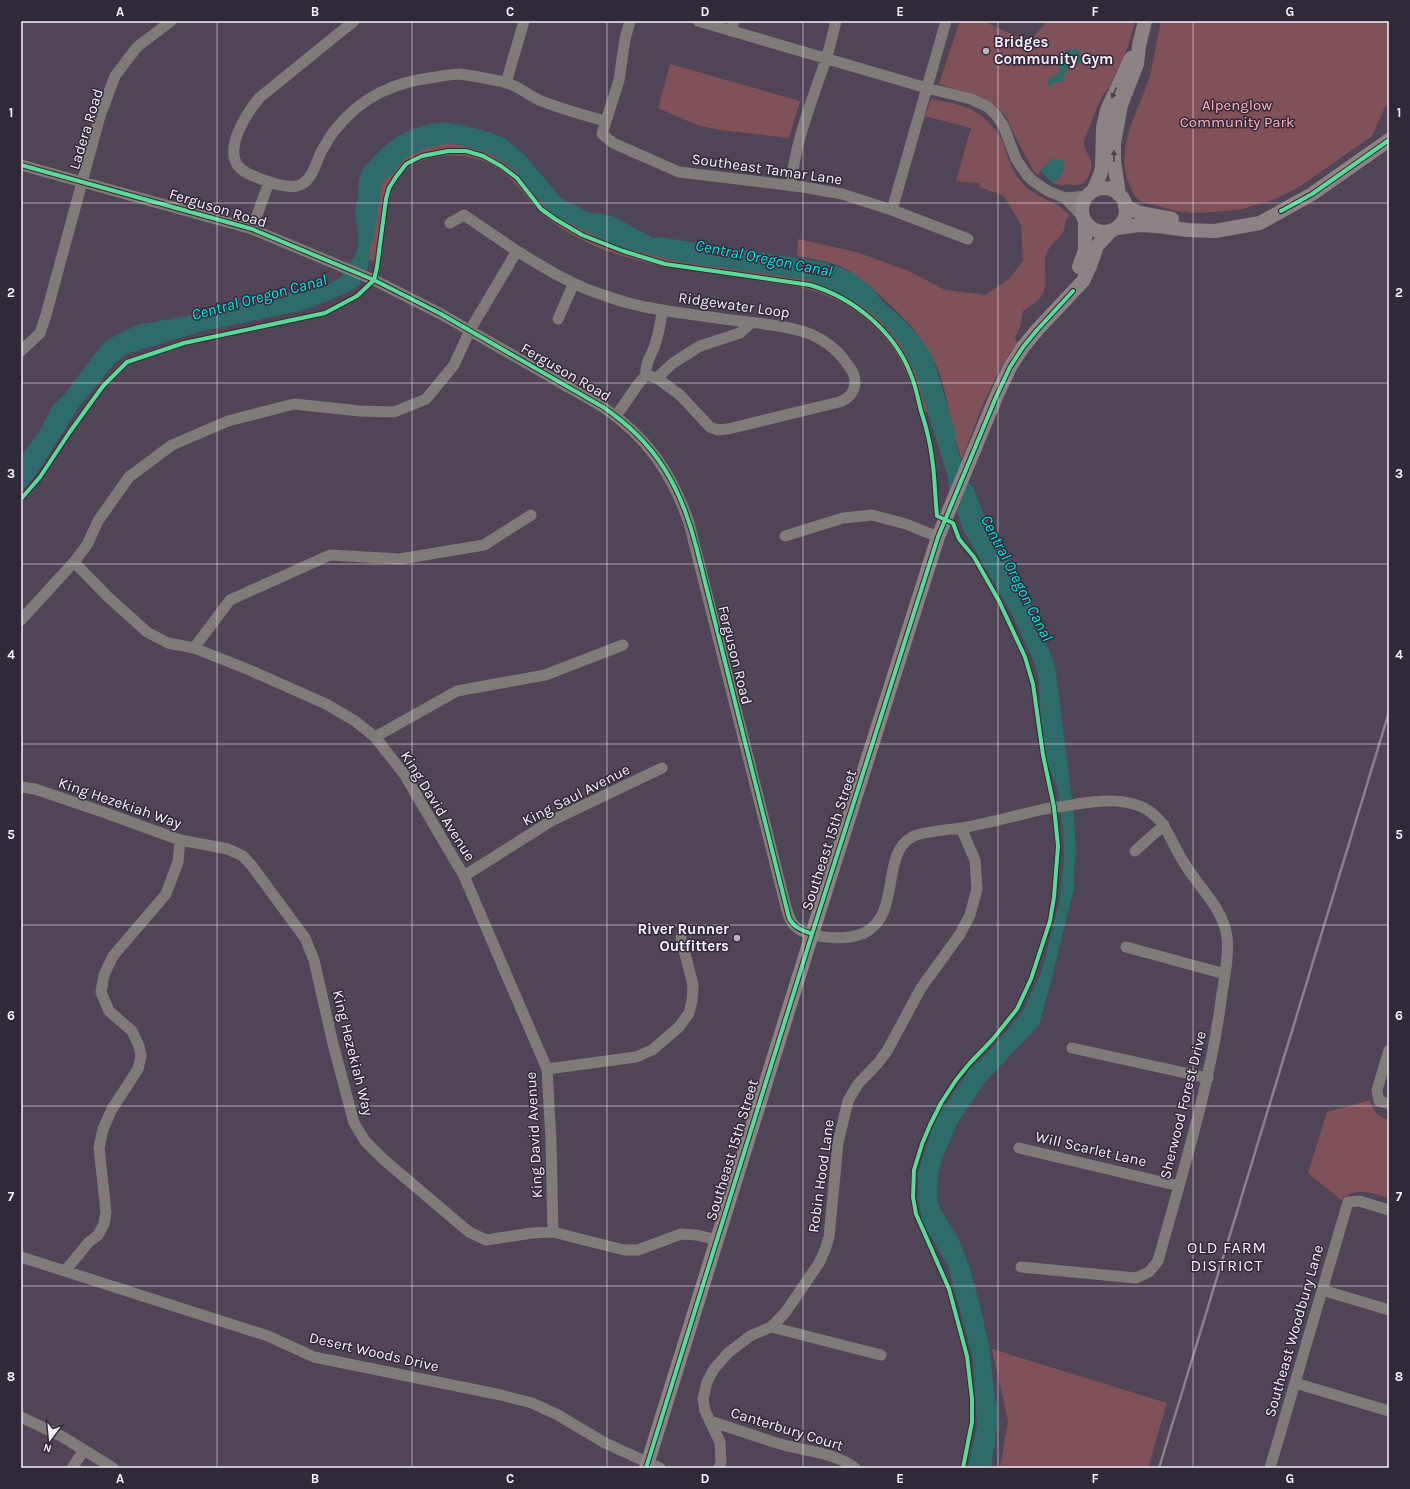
<svg xmlns="http://www.w3.org/2000/svg" width="1410" height="1489" viewBox="0 0 1410 1489" font-family="Karla,sans-serif">
<rect width="100%" height="100%" fill="#504556"/>
<path fill="#805159" d="M 960,21 L 983,21 L 1029,42 L 1047,21 L 1135,21 L 1129,43 L 1122,61 L 1109,87 L 1101,98 L 1084,141 C 1083,149 1089,154 1091,162 C 1092,169 1088,181 1081,184 C 1076,186 1070,185 1065,184 L 1064,186 L 1053,183 L 1040,171 L 1038,175 L 1033,170 L 1015,136 L 1006,116 L 993,103 L 939,84 Z
M 1161,21 L 1389,21 L 1389,105 L 1385,107 L 1372,136 L 1299,187 L 1275,199 L 1243,209 L 1213,212 L 1194,213 L 1176,211 L 1140,201 L 1133,194 L 1127,178 L 1124,161 L 1126,145 L 1129,130 L 1150,77 Z
M 670,64 L 800,101 L 789,138 L 720,130 L 697,125 L 658,108 Z
M 931,99 C 956,104 973,105 991,125 C 996,131 1000,135 1003,142 C 1008,159 1013,175 1027,188 C 1040,199 1059,202 1070,216 C 1062,222 1067,225 1063,232 C 1058,241 1050,243 1046,255 C 1042,267 1050,283 1042,295 C 1038,302 1029,306 1023,311 L 1021,324 L 1015,338 L 1017,343 C 991,378 977,419 962,460 C 951,431 949,399 938,369 C 934,360 917,333 910,325 C 896,309 865,280 846,269 C 832,261 813,259 797,256 L 798,239 L 856,252 L 911,272 L 945,290 L 985,295 L 1009,279 L 1023,261 L 1021,225 L 1004,196 L 979,187 L 980,183 L 956,181 L 971,128 L 925,116 Z
M 469,138 L 549,194 L 610,232 L 806,269 L 889,314 L 940,415 L 918,410 C 915,398 912,386 907,375 C 889,330 850,300 804,288 C 770,282 736,277 702,272 C 669,267 636,262 604,250 C 580,240 554,227 535,207 C 524,194 514,180 500,170 C 483,158 462,154 442,156 C 399,162 390,180 385,221 C 384,235 382,249 380,263 L 362,258 L 369,198 L 397,152 Z
M 1370,1100 C 1373,1111 1378,1117 1389,1120 L 1389,1198 C 1372,1193 1355,1186 1341,1200 L 1308,1173 L 1327,1112 Z
M 992,1349 L 1167,1403 L 1148,1468 L 1000,1468 L 1008,1421 Z"/>
<path fill="#2e6b6b" d="M 1076,49 L 1079,50 L 1080,56 L 1083,58 L 1083,63 L 1080,64 L 1076,62 L 1075,57 L 1068,57 L 1065,54 L 1066,50 Z
M 1068,60 L 1072,61 L 1073,66 L 1066,70 L 1063,81 L 1061,82 L 1056,82 L 1050,87 L 1047,86 C 1048,78 1051,76 1058,74 L 1059,68 L 1056,65 L 1061,62 L 1064,63 Z
M 442,122 L 461,125 L 486,131 L 504,138 L 524,154 L 561,198 L 588,212 L 613,216 L 653,238 L 658,237 L 817,261 L 831,264 L 853,273 L 870,286 L 884,303 L 903,319 L 920,338 L 930,352 L 936,368 L 954,428 L 957,448 L 969,484 L 973,487 L 982,511 L 1023,584 L 1055,666 L 1074,815 L 1076,853 L 1074,869 L 1074,888 L 1051,981 L 1039,1025 L 986,1081 L 966,1110 L 956,1126 L 942,1159 L 938,1176 L 937,1192 L 938,1203 L 941,1210 L 959,1240 L 969,1266 L 980,1306 L 989,1346 L 995,1400 C 1002,1409 993,1455 991,1468 L 968,1468 L 977,1426 L 973,1359 L 948,1266 L 923,1223 L 918,1200 L 918,1172 L 932,1129 L 941,1111 L 970,1069 L 993,1047 L 1009,1028 L 1024,1009 L 1033,989 L 1041,973 L 1059,903 L 1064,858 L 1063,831 L 1057,786 L 1047,763 L 1040,707 L 1039,684 L 1035,664 L 1010,610 L 963,530 L 949,489 L 948,477 L 915,372 L 900,343 L 878,318 L 865,308 L 826,287 L 807,280 L 681,262 L 618,247 L 560,219 L 549,211 L 525,184 L 516,171 L 503,162 L 490,154 L 453,143 L 429,147 L 407,157 L 399,164 L 399,166 L 392,175 L 386,178 L 383,181 L 379,195 L 380,200 L 377,213 L 378,216 L 375,226 L 374,237 L 370,247 L 368,267 L 360,282 L 361,284 L 350,291 L 330,300 L 304,310 L 199,332 L 126,354 L 115,363 L 78,408 L 38,472 L 21,492 L 21,456 L 39,432 L 47,417 L 52,406 L 63,396 L 101,346 L 109,339 L 137,325 L 192,315 L 220,306 L 247,301 L 259,296 L 280,295 L 324,286 L 340,278 L 352,261 L 352,259 C 364,249 355,223 355,209 C 356,205 358,201 358,197 C 359,189 357,181 361,173 C 363,168 368,163 372,159 C 390,138 413,125 441,123 Z
M 1051,159 L 1063,160 C 1065,171 1062,176 1053,183 L 1040,171 Z"/>
<g fill="none" stroke-linecap="round" stroke-linejoin="round">
<path stroke="#807b79" stroke-width="11" d="M 354,21 L 259,98 C 247,113 222,150 240,168 C 246,174 254,176 261,179 C 272,183 285,188 297,186 C 313,182 315,163 322,150 C 326,144 330,136 335,130 C 362,96 394,82 436,77 C 443,76 452,74 460,74 C 472,76 492,79 504,82 C 517,85 528,95 539,100 C 561,109 583,115 605,121
M 630,21 L 625,39 L 619,80 L 602,134 L 613,143 L 679,172 L 803,187 L 842,194 L 892,210 L 968,239
M 698,21 L 927,88 L 971,99 L 988,107 L 997,116 L 1004,127 L 1016,159 L 1027,175 L 1033,181 L 1048,191 L 1065,198 L 1082,216
M 731,31 L 734,21
M 506,83 L 524,21
M 21,165 L 252,229 L 374,280 L 441,314 L 603,407 C 647,437 672,473 689,523 L 786,907 C 788,913 789,919 793,924 C 805,939 847,941 864,933 C 902,915 880,854 912,837 C 923,831 948,830 962,828 C 988,823 1014,816 1040,810 C 1052,807 1064,807 1077,804 C 1101,800 1133,797 1153,814 C 1167,825 1173,846 1183,861 C 1197,886 1223,907 1227,937 C 1229,955 1225,975 1222,993 C 1211,1084 1182,1173 1158,1261 L 1149,1272 L 1136,1278 L 1021,1267
M 791,186 C 795,141 812,101 826,59 C 830,47 833,34 836,21
M 1065,198 L 1087,196
M 892,210 L 946,21
M 450,223 L 464,215 L 517,251
M 252,229 L 269,182
M 558,319 L 573,285
M 21,351 L 40,333 L 46,315 L 100,116 L 115,76 L 137,47 L 171,21
M 657,378 L 673,363 L 700,346 L 740,333 L 751,323
M 616,416 L 639,383 L 646,375 C 645,364 650,357 654,348 C 658,336 661,323 662,310
M 785,536 L 843,518 L 872,515 L 906,524 L 938,537
M 74,562 L 107,596 L 147,632 L 168,643 L 194,648 L 247,669 L 326,704 L 355,721 L 375,737 L 404,774 L 464,876 L 547,1069 L 551,1140 L 553,1232
M 21,620 L 74,562 L 87,545 L 98,521 L 129,477 L 172,445 L 228,421 L 294,404 L 360,411 L 394,412 L 426,399 L 454,365 L 470,330 L 517,251 C 545,268 571,285 603,295 C 622,302 642,307 662,310 C 688,314 714,318 740,321 C 779,326 819,326 845,361 C 850,368 855,373 855,382 C 855,392 848,399 839,402 L 728,429 L 718,430 L 710,427 L 680,395 L 657,378 L 646,375
M 194,648 L 230,600 L 330,555 L 400,559 L 484,545 L 531,515
M 375,737 L 457,691 L 545,675 L 623,645
M 21,787 L 35,789 L 103,812 L 180,840 L 228,849 L 243,856 L 252,866 L 305,938 L 314,960 L 333,1044 L 354,1123 L 365,1141 L 383,1159 L 469,1232 L 486,1240 L 532,1233 L 553,1232 L 624,1250 L 638,1250 L 681,1234 L 697,1235 L 717,1240
M 1135,851 L 1164,825
M 464,876 L 551,821 L 662,768
M 1126,947 L 1225,974
M 1072,1048 L 1208,1078
M 1389,1050 L 1377,1090 L 1379,1101 L 1389,1104
M 547,1069 L 636,1057 L 652,1050 L 679,1027 L 689,1013 L 692,1001 L 693,985 L 681,938
M 1019,1148 L 1179,1186
M 21,1257 L 268,1336 L 314,1357 L 501,1395 L 532,1403 L 558,1415 L 605,1443 L 660,1468
M 65,1271 L 88,1243 L 98,1235 L 104,1224 L 106,1212 L 99,1148 L 103,1129 L 112,1109 L 138,1069 L 141,1056 L 139,1046 L 132,1031 L 109,1011 L 101,992 L 104,975 L 113,956 L 166,894 L 178,862 L 180,840
M 1322,1290 L 1389,1310
M 771,1327 L 881,1355
M 1295,1383 L 1389,1411
M 21,1417 L 63,1437 L 113,1468
M 710,1421 C 735,1429 760,1438 784,1445 C 806,1451 836,1453 855,1468
M 72,1468 L 84,1450
M 719,1468 L 721,1462 L 720,1442 L 705,1411 L 703,1399 L 707,1382 L 714,1369 L 728,1353 L 750,1336 L 771,1327 L 785,1313 L 819,1263 L 825,1250 L 829,1237 L 838,1143 L 848,1101 L 858,1084 L 878,1063 L 887,1051 L 921,988 L 960,934 L 970,915 L 977,889 L 975,860 L 961,828
M 1270,1468 L 1348,1202 L 1359,1201 L 1389,1210"/>
<path stroke="#8c8484" stroke-width="14" d="M1082 210a22 22 0 1 1 44 0a22 22 0 1 1-44 0Z
M 1093,191 L 1100,175 L 1102,168 L 1103,128 L 1107,110 L 1131,58
M 1119,195 L 1114,161 L 1114,143 L 1121,105 L 1137,64 L 1139,46 L 1145,21
M 1125,206 L 1140,213 L 1172,219
M 1117,228 L 1139,225 L 1158,226 L 1187,230 L 1215,231 L 1260,223 L 1312,194 L 1389,140
M 1079,267 L 1085,250 L 1085,223
M 646,1468 L 812,934 L 938,537 L 996,397 L 1010,367 L 1023,347 L 1037,330 L 1083,281 L 1090,266 L 1097,246 L 1110,232"/>
<path stroke="#898289" stroke-width="2.5" d="M 1159,1468 L 1389,712"/>
<g stroke="#322938" stroke-width="6">
<path id="cycleway" d="M 21,165 L 252,229 L 374,280 L 441,314 L 603,407 C 656,443 680,485 696,546 L 789,918 C 794,928 802,930 812,934
M 1281,211 L 1312,194 L 1389,140
M 21,499 L 40,477 L 69,433 L 103,386 L 127,362 L 184,343 L 325,313 L 357,296 L 374,280 L 377,267 L 386,199 L 389,188 L 396,177 L 406,164 L 422,156 L 448,151 L 466,151 L 483,156 L 501,166 L 517,178 L 541,209 L 555,219 L 582,235 L 623,251 L 665,264 L 810,285 C 854,298 895,332 911,375 C 916,387 918,399 921,411 C 926,426 930,442 932,458 C 935,477 935,497 937,516 L 953,523 L 959,539 L 974,557 L 999,601 L 1025,657 L 1033,684 L 1043,755 L 1054,807 L 1058,846 L 1054,897 L 1050,921 L 1031,979 L 1017,1009 L 993,1039 L 969,1064 L 956,1080 L 941,1103 L 930,1125 L 922,1144 L 914,1170 L 913,1197 L 916,1214 L 949,1289 L 967,1356 L 972,1399 L 972,1422 L 963,1468
M 646,1468 L 812,934 L 938,537 L 996,397 L 1010,367 L 1023,347 L 1037,330 L 1073,291"/>
</g>
<use href="#cycleway" stroke="#5adb95" stroke-width="4"/>
</g>
<defs><path id="oneway-solid" d="M-6-.8H1V-3.2L6.5 0L1 3.2V.8H-6Z"/></defs>
<g fill="#48404b">
<use href="#oneway-solid" transform="translate(1114 93) rotate(114)"/>
<use href="#oneway-solid" transform="translate(1114 156) rotate(-91)"/>
</g>
<path fill="none" stroke="#f7eefe" stroke-width="1" stroke-opacity="0.55" d="M 217,21 L 217,1468M 412,21 L 412,1468M 607,21 L 607,1468M 803,21 L 803,1468M 998,21 L 998,1468M 1193,21 L 1193,1468M 21,203 L 1389,203M 21,383 L 1389,383M 21,564 L 1389,564M 21,744 L 1389,744M 21,925 L 1389,925M 21,1106 L 1389,1106M 21,1286 L 1389,1286"/>
<g fill="#bdb3c3" stroke="#322938" stroke-width="1.5">
<circle cx="986" cy="51" r="4"/>
<circle cx="737" cy="938" r="4"/>
</g>
<g text-anchor="middle" dominant-baseline="central" stroke-width="3" stroke-linejoin="round" paint-order="stroke">
<g font-size="15" font-weight="bold" fill="#f7eefe" stroke="#322938" text-anchor="start">
<text x="994" y="42">Bridges<tspan x="994" dy="17">Community Gym</tspan></text>
<text x="729" y="929" text-anchor="end">River Runner<tspan x="729" dy="17">Outfitters</tspan></text>
</g>
<g font-size="15" fill="#ffb5be" stroke="#322938">
<text x="1237" y="105">Alpenglow<tspan x="1237" dy="17">Community Park</tspan></text>
</g>
<g font-size="15" fill="#f7eefe" stroke="#322938">
<text transform="translate(86 129) rotate(-73)">Ladera Road</text>
<text transform="translate(767 169) rotate(8)">Southeast Tamar Lane</text>
<text transform="translate(218 208) rotate(17)">Ferguson Road</text>
<text transform="translate(734 305) rotate(8)">Ridgewater Loop</text>
<text transform="translate(566 372) rotate(30)">Ferguson Road</text>
<text transform="translate(735 655) rotate(76)">Ferguson Road</text>
<text transform="translate(576 795) rotate(-27)">King Saul Avenue</text>
<text transform="translate(120 803) rotate(19)">King Hezekiah Way</text>
<text transform="translate(438 806) rotate(58)">King David Avenue</text>
<text transform="translate(829 840) rotate(-72)">Southeast 15th Street</text>
<text transform="translate(353 1053) rotate(76)">King Hezekiah Way</text>
<text transform="translate(1183 1105) rotate(-76)">Sherwood Forest Drive</text>
<text transform="translate(534 1135) rotate(-93)">King David Avenue</text>
<text transform="translate(1091 1149) rotate(13)">Will Scarlet Lane</text>
<text transform="translate(732 1150) rotate(-73)">Southeast 15th Street</text>
<text transform="translate(821 1176) rotate(-82)">Robin Hood Lane</text>
<text transform="translate(1294 1331) rotate(-74)">Southeast Woodbury Lane</text>
<text transform="translate(374 1352) rotate(13)">Desert Woods Drive</text>
<text transform="translate(787 1429) rotate(17)">Canterbury Court</text>
</g>
<g font-size="16" font-style="italic" fill="#00e6e0" stroke="#322938">
<text transform="translate(764 258) rotate(11)">Central Oregon Canal</text>
<text transform="translate(259 297) rotate(-15)">Central Oregon Canal</text>
<text transform="translate(1017 578) rotate(63)">Central Oregon Canal</text>
</g>
<g font-size="16" letter-spacing="1" fill="#f7eefe" stroke="#322938">
<text x="1227" y="1247">OLD FARM<tspan x="1227" dy="18">DISTRICT</tspan></text>
</g>
</g>
<rect width="1410" height="1489" fill="none" stroke="#322938" stroke-width="44"/>
<g transform="translate(50 1439) rotate(196)" stroke="#322938" stroke-width="3" paint-order="stroke">
<path d="M0-3L7 15L0 10L-7 15Z" fill="#f7eefe"/>
<text y="-6" font-size="11" font-weight="bold" text-anchor="middle" fill="#f7eefe">N</text>
</g>
<rect x="22" y="22" width="1366" height="1445" fill="none" stroke="#f7eefe" stroke-width="1.5"/>
<g font-size="13" text-anchor="middle" font-weight="bold" fill="#f7eefe">
<text x="120" y="16">A</text>
<text x="315" y="16">B</text>
<text x="510" y="16">C</text>
<text x="705" y="16">D</text>
<text x="900" y="16">E</text>
<text x="1095" y="16">F</text>
<text x="1290" y="16">G</text>
<text x="11" y="117">1</text>
<text x="1399" y="117">1</text>
<text x="11" y="297">2</text>
<text x="1399" y="297">2</text>
<text x="11" y="478">3</text>
<text x="1399" y="478">3</text>
<text x="11" y="659">4</text>
<text x="1399" y="659">4</text>
<text x="11" y="839">5</text>
<text x="1399" y="839">5</text>
<text x="11" y="1020">6</text>
<text x="1399" y="1020">6</text>
<text x="11" y="1201">7</text>
<text x="1399" y="1201">7</text>
<text x="11" y="1381">8</text>
<text x="1399" y="1381">8</text>
<text x="120" y="1483">A</text>
<text x="315" y="1483">B</text>
<text x="510" y="1483">C</text>
<text x="705" y="1483">D</text>
<text x="900" y="1483">E</text>
<text x="1095" y="1483">F</text>
<text x="1290" y="1483">G</text>
</g>
</svg>
